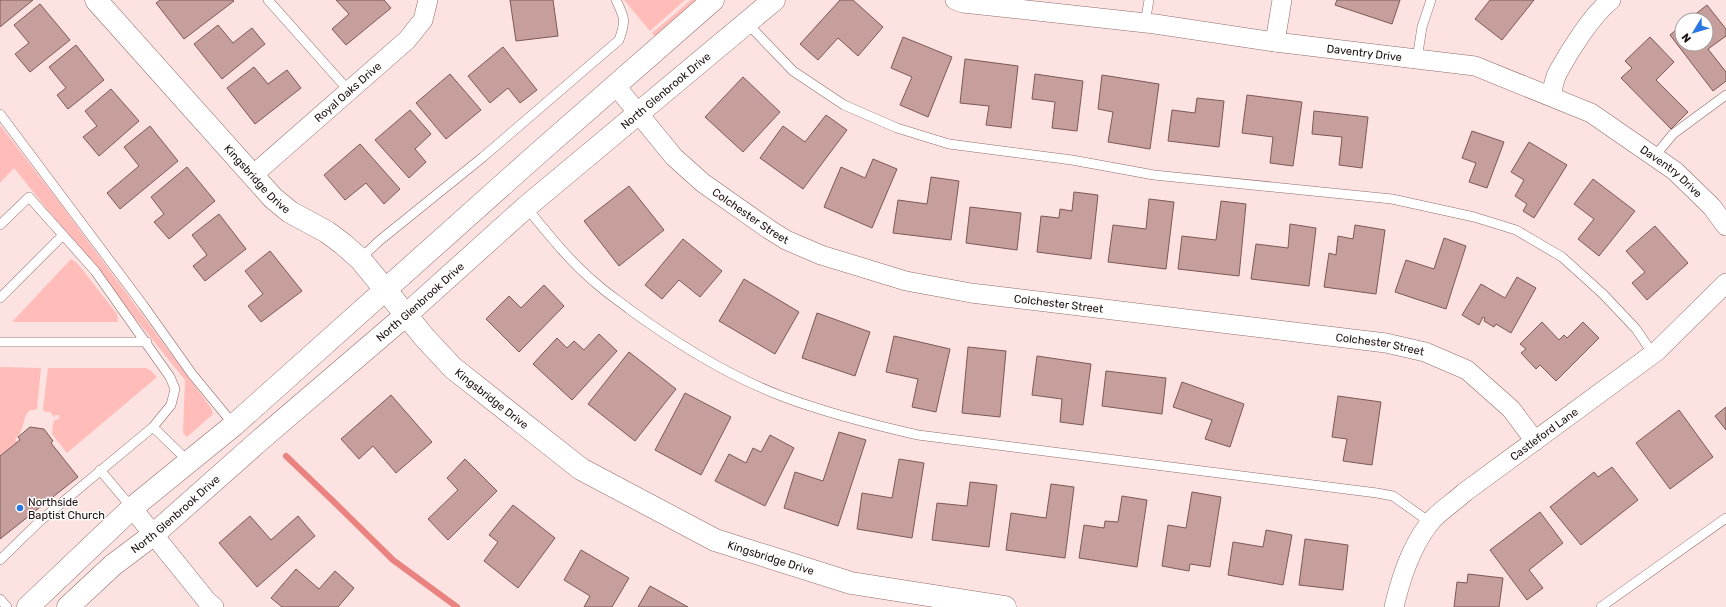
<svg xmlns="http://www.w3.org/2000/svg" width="1726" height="607" viewBox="0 0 1726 607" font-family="Rubik,sans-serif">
<rect width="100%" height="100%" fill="#fce2e0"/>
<path fill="#ffbcb9" d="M 624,0 L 685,0 L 650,31 Z
M 691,0 L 697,0 L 655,37 L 652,33 Z
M 0,125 L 59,202 L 211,408 L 213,414 L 187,437 L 183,433 L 185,380 L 14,168 L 0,183 Z
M 71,259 L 78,264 L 117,314 L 118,322 L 12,322 Z
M 0,367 L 41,368 L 37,409 C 35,410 33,410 31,410 C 22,413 26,431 15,439 L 17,442 L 0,456 Z
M 48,368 L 146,368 L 151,371 L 157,377 L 67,453 L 52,434 L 53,424 L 55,420 L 59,419 L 59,415 L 55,415 L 55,418 L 50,412 L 45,412 L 43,409 Z"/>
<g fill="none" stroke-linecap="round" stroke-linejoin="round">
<path stroke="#ea827f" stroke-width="6" d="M 286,456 L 333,501 L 393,560 L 457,607"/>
</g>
<path fill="#c69e9c" stroke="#7c5856" d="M 0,0 L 33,0 L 0,27 Z
M 160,0 L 233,0 L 234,1 L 184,39 L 156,3 Z
M 336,0 L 384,0 L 391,8 L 346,45 L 332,29 L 349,14 Z
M 510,0 L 553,0 L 558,36 L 516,41 Z
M 840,0 L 853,0 L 883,27 L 858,56 L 838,38 L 818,60 L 800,44 Z
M 1337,0 L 1400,0 L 1392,24 L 1335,5 Z
M 1490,0 L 1534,0 L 1502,40 L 1475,19 Z
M 40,4 L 70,40 L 30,72 L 15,54 L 29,43 L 14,25 Z
M 1707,5 L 1726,29 L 1726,36 L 1708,49 L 1726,72 L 1726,81 L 1713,91 L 1670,35 L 1682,25 L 1682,44 L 1706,44 L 1706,20 L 1688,20 Z
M 218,25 L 233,43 L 252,28 L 265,44 L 222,79 L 194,44 Z
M 903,37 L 952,57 L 928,117 L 900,105 L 912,77 L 891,68 Z
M 1650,37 L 1674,62 L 1656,80 L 1688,112 L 1671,129 L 1621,78 L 1632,68 L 1625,61 Z
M 76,45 L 104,80 L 68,109 L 57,95 L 66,88 L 49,67 Z
M 503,47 L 537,90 L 520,103 L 508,88 L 490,103 L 468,76 Z
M 965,59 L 1018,66 L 1011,128 L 986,125 L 989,106 L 960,103 Z
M 254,67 L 268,84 L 287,70 L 301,88 L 255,124 L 227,88 Z
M 450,74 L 481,110 L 446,139 L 416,103 Z
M 1035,74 L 1083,81 L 1077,131 L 1052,128 L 1055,102 L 1032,99 Z
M 1102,75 L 1159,84 L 1150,149 L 1108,142 L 1113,112 L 1098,109 Z
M 743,77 L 780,112 L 743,152 L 705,117 Z
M 111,89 L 139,121 L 99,156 L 83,137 L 97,126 L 85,111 Z
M 1247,95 L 1302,102 L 1293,166 L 1270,163 L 1273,137 L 1242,133 Z
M 1197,98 L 1224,101 L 1219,147 L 1168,141 L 1172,110 L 1195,113 Z
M 410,110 L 431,134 L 415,149 L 426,162 L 409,178 L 375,140 Z
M 1314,111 L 1368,117 L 1362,168 L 1339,165 L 1342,137 L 1312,134 Z
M 826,115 L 847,130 L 803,189 L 760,158 L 783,126 L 805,142 Z
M 150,126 L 178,161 L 120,209 L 107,193 L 139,166 L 124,147 Z
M 1472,131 L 1504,142 L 1487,188 L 1469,182 L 1476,163 L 1462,158 Z
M 1529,142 L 1567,165 L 1534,218 L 1523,211 L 1527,204 L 1515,196 L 1524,180 L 1511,172 Z
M 360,144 L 400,189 L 384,204 L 366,183 L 345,200 L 324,175 Z
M 873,159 L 897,169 L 872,228 L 824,207 L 841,167 L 865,178 Z
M 187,167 L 215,201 L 169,239 L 154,222 L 164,214 L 151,197 Z
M 931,177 L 959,181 L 951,240 L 893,233 L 898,200 L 927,204 Z
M 1593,179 L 1635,211 L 1599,256 L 1578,239 L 1594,219 L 1574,204 Z
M 629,186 L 664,230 L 619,266 L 584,221 Z
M 1074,192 L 1098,195 L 1091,259 L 1037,252 L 1041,216 L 1059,218 L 1060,209 L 1072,211 Z
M 1149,199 L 1174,202 L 1166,269 L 1108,262 L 1113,225 L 1146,229 Z
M 1221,201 L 1246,204 L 1239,276 L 1178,269 L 1182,236 L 1216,240 Z
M 970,207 L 1021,213 L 1017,250 L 966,243 Z
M 219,214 L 246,249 L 205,281 L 193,266 L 207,255 L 192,235 Z
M 1290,224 L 1316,228 L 1309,286 L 1251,279 L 1256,244 L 1288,248 Z
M 1355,225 L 1385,230 L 1376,294 L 1324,287 L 1329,253 L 1336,255 L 1338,236 L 1353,239 Z
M 1655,226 L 1688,263 L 1647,300 L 1632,283 L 1645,272 L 1626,251 Z
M 1444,238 L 1466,246 L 1446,309 L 1395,292 L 1406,260 L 1434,269 Z
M 683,239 L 722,271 L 700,297 L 679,280 L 662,299 L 645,285 Z
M 270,251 L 302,291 L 261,322 L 248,306 L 263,294 L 245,271 Z
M 1517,277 L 1536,288 L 1511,333 L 1496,324 L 1494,327 L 1484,321 L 1485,318 L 1483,317 L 1479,325 L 1462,315 L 1481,284 L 1505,298 Z
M 744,279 L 799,312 L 775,354 L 719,321 Z
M 544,285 L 564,306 L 519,352 L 486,319 L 509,296 L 521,308 Z
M 817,313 L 870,332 L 855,376 L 802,358 Z
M 1542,322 L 1559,340 L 1564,335 L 1567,338 L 1583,322 L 1599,338 L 1556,381 L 1540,365 L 1536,369 L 1521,353 L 1526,349 L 1520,344 Z
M 599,334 L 617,351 L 572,400 L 533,364 L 557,338 L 567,348 L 574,341 L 584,350 Z
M 894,336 L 950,349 L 936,412 L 912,407 L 918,379 L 886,372 Z
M 968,347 L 1006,351 L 1000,417 L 962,413 Z
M 629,352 L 676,389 L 635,441 L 588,404 Z
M 1037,356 L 1091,364 L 1083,425 L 1060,422 L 1062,399 L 1032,395 Z
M 1106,371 L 1166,378 L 1162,414 L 1102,406 Z
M 1182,382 L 1244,404 L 1230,447 L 1205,439 L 1212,420 L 1173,407 Z
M 685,393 L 731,417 L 701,475 L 655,450 Z
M 391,395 L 432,442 L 396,473 L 373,446 L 359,459 L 341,439 Z
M 1338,396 L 1381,402 L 1372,465 L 1343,461 L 1347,439 L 1332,437 Z
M 1726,407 L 1726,430 L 1715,416 Z
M 1679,410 L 1713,457 L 1670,489 L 1636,443 Z
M 30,427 L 44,429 L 53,441 L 51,443 L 78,477 L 0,539 L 0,456 L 20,440 L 18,437 Z
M 839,432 L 866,440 L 838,526 L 784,508 L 795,472 L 823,481 Z
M 770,435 L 794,448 L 765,506 L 715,481 L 729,454 L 746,463 L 753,448 L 761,452 Z
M 465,459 L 497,491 L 448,540 L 428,519 L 458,490 L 447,478 Z
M 899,459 L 924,463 L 912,538 L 857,529 L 862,493 L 892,498 Z
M 1612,467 L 1638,500 L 1581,545 L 1550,507 L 1594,472 L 1598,477 Z
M 970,482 L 997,485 L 989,547 L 932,540 L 937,503 L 967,506 Z
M 1051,484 L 1074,487 L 1065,558 L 1006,550 L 1011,513 L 1046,518 Z
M 1192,492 L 1221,497 L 1210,567 L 1190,564 L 1189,571 L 1162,566 L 1168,525 L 1186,528 Z
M 1122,496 L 1147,500 L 1137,567 L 1079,558 L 1084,525 L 1104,528 L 1105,521 L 1118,522 Z
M 513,505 L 555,538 L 518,588 L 484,561 L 498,542 L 489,535 Z
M 1540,512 L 1563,543 L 1529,570 L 1543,588 L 1527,600 L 1490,550 Z
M 250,516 L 271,540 L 298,516 L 315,536 L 257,587 L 219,543 Z
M 1266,530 L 1292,535 L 1283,585 L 1228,575 L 1233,542 L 1263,547 Z
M 1305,539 L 1348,545 L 1343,590 L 1299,585 Z
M 581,550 L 629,578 L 612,607 L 584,607 L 590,596 L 564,580 Z
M 296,569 L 319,589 L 335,571 L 354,588 L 338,607 L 282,607 L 271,598 Z
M 1468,574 L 1503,578 L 1499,607 L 1454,607 L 1457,582 L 1467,583 Z
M 650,586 L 688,607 L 638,607 Z"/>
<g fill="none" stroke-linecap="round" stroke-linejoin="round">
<g stroke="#916c6a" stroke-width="10">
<path id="service" d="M 268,0 L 349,91
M 747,23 L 793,71 L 844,105 L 897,128 L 949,144 L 1072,160 L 1154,175 L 1392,199 L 1474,217 L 1516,230 L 1562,257 L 1604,295 L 1636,329 L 1653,354
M 1145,23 L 1149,0
M 1417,59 L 1422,27 L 1431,0
M 0,114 L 143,305 L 192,374 L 234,425
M 1654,157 L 1673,134 L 1726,95
M 526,207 C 548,234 571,263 598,285 C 608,294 619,301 629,309 C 677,344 728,376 784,397 C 827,413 874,425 918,435 L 1377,493 L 1393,496 L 1431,523
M 0,225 L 29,197 L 63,235 L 0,298
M 63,235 L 95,271 L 170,377 L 175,389 L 171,405 L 153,427
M 360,259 L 379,241 L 483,157 L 619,40 C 626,21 625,18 616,0
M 0,342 L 147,342
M 100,470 L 132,508
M 0,560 L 40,521 L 153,427 L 189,462
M 0,599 L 7,607
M 1601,607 L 1726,518"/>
</g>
<g stroke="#916c6a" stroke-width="20">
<g id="minor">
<path id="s1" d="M 955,0 L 963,3 L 1155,24 L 1275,42 L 1475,66 L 1591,113 L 1675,171 L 1712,207 L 1726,226"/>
<path d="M 1275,42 L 1282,0"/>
<path id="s2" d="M 615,85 L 674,157 L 703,183 L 770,230 L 786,240 L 821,255 L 906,281 L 971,293 L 1386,343 L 1425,352 L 1467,370 L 1511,409 L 1535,441"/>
<path d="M 1551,96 C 1553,88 1554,79 1558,72 C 1570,50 1592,15 1611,0"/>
<path id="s3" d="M 253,175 L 407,40 L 423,20 L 428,0"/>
<path d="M 132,508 L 207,601 L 214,607"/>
<path id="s4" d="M 1394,607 C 1401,577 1412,542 1434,518 C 1443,509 1455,501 1465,492 L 1657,351 L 1726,283"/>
</g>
</g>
<g stroke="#916c6a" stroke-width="23">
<g id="tertiary">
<path id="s5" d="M 96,0 L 273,198 L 290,212 L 327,232 L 343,244 L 360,259 L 425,338 L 453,368 L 581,469 L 715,540 L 851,583 L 1005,607"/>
</g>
</g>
<g stroke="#916c6a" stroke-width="23">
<g id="secondary">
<path d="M 28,607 L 132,508 L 234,425 L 535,156 L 713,0"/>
<path id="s6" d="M 68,607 L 113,565 L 153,535 L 260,440 L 406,315 L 526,207 L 774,0"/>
</g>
</g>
<use href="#service" stroke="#fff" stroke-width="9"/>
<use href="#minor" stroke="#fff" stroke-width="19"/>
<use href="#tertiary" stroke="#fff" stroke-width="22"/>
<use href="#secondary" stroke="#fff" stroke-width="22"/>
</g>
<circle fill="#2a77e3" stroke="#fff" stroke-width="1.5" cx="20" cy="508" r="4"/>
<g text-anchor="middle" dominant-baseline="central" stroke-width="3" stroke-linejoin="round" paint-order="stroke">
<g font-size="11" fill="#1d0f0f" stroke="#fff">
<text stroke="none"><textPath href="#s1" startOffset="413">Daventry Drive</textPath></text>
<text stroke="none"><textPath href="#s6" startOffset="790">North Glenbrook Drive</textPath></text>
<text stroke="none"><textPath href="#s3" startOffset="126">Royal Oaks Drive</textPath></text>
<text stroke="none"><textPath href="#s1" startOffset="749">Daventry Drive</textPath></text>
<text stroke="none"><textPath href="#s5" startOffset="241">Kingsbridge Drive</textPath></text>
<text stroke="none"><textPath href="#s2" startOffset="190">Colchester Street</textPath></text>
<text stroke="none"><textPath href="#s6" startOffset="466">North Glenbrook Drive</textPath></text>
<text stroke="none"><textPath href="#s2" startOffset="514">Colchester Street</textPath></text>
<text stroke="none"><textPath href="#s2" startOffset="838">Colchester Street</textPath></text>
<text stroke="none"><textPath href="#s5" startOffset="565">Kingsbridge Drive</textPath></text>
<text stroke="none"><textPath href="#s4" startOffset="237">Castleford Lane</textPath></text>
<text stroke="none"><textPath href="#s6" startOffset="142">North Glenbrook Drive</textPath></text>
<text stroke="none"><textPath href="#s5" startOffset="889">Kingsbridge Drive</textPath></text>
</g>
<g font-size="11" fill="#1d0f0f" stroke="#fff" text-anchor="start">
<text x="28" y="502">Northside<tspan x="28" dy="13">Baptist Church</tspan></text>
</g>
</g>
<g transform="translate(1694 32) rotate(232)"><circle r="19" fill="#ffffff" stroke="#a59f9f"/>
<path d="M0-3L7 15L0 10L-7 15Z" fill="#2a77e3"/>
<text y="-6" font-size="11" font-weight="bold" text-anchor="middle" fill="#1d0f0f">N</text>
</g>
</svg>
